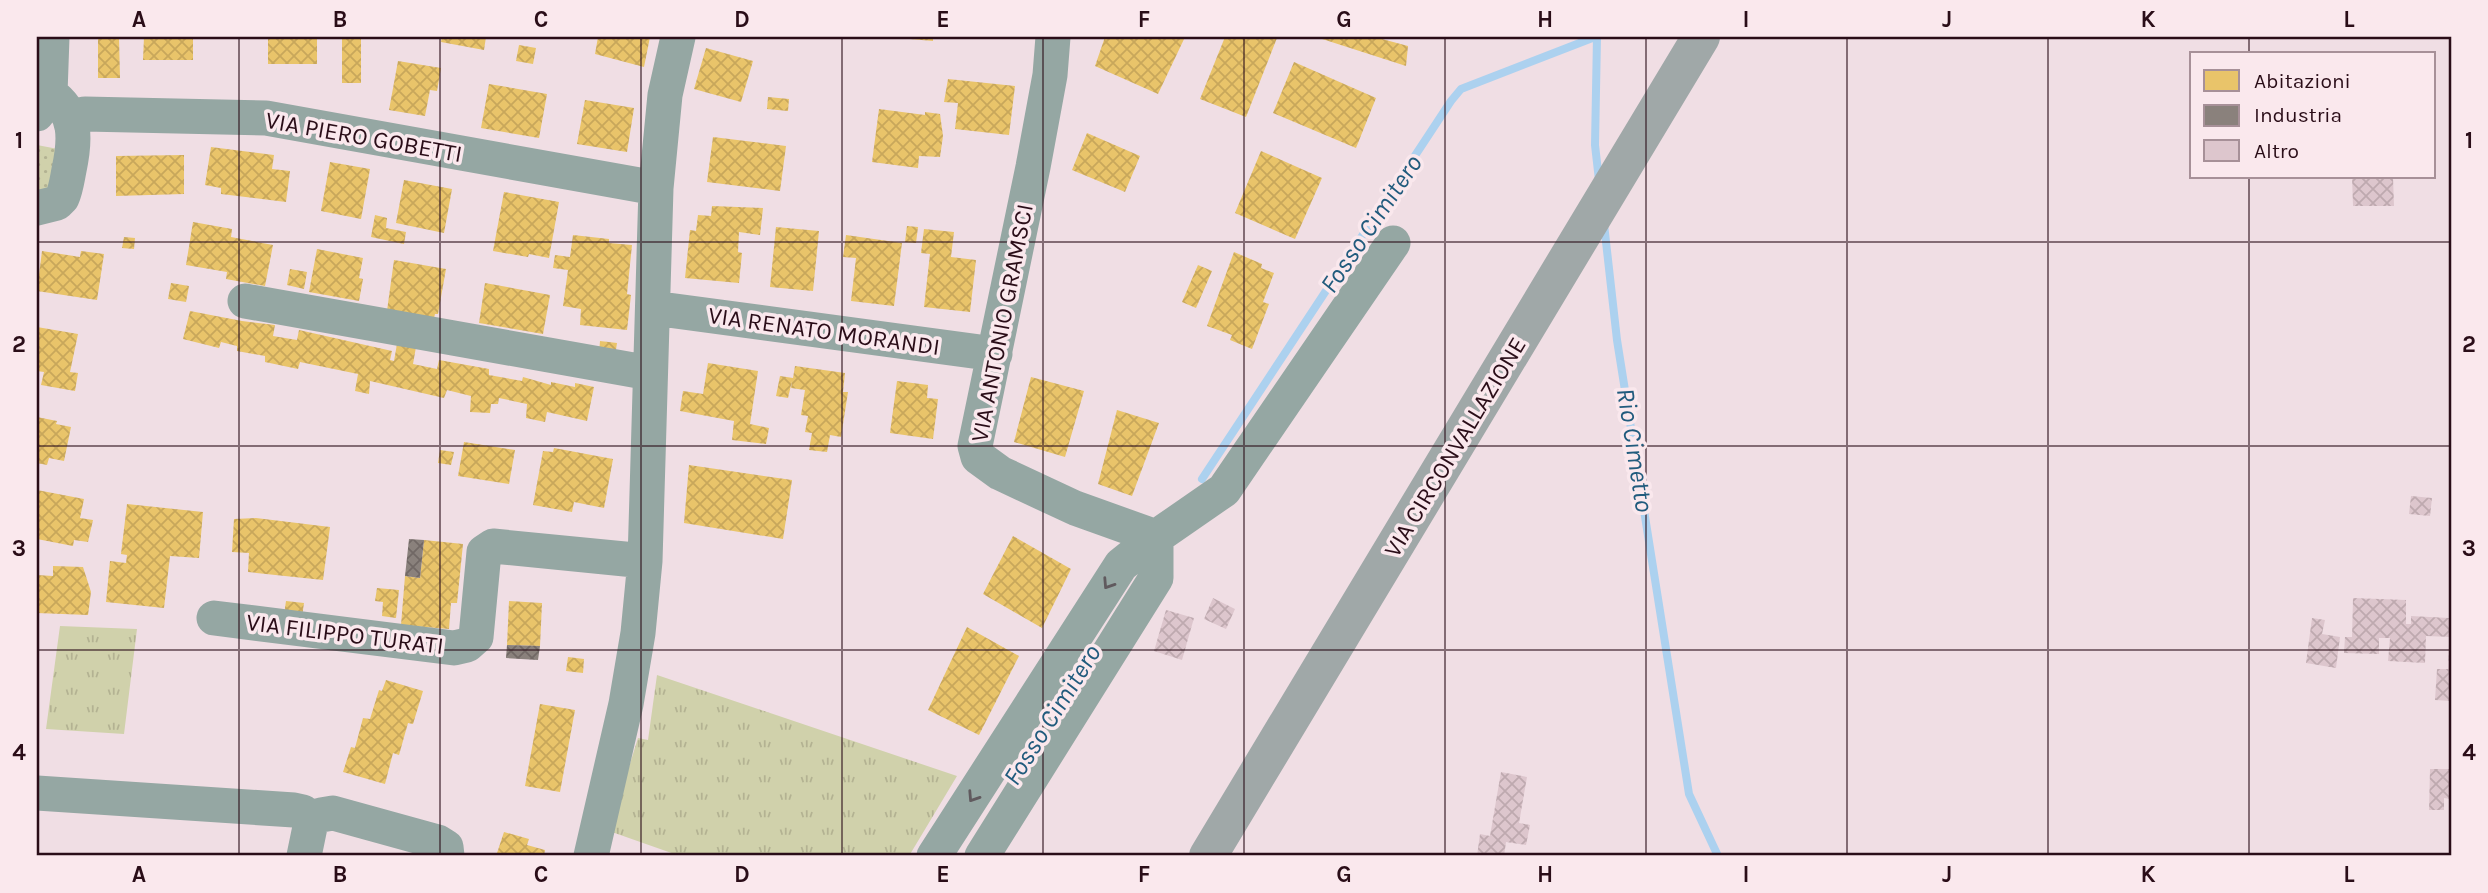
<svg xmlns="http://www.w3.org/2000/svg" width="2488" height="893" viewBox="0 0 2488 893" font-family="Karla,sans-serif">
<defs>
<pattern id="grass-dots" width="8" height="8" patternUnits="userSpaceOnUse" patternTransform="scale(1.75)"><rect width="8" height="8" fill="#d0d1ab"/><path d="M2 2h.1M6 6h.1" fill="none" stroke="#b3b292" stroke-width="1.8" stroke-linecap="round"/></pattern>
<pattern id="park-tufts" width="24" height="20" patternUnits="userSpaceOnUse" patternTransform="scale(1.75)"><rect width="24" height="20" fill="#d0d1ab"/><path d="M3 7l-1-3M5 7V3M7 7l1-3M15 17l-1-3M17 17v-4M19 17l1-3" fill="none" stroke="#b3b292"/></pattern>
<pattern id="homes-cross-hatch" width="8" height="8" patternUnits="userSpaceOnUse" patternTransform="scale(1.75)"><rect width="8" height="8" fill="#e9c46a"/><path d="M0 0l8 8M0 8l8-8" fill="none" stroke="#c8a75b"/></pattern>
<pattern id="industry-cross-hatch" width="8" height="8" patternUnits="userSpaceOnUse" patternTransform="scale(1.75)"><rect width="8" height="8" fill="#8a817c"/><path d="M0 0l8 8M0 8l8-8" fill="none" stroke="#716865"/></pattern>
<pattern id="building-cross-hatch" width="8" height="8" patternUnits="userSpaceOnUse" patternTransform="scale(1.75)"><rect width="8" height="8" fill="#ddc6cd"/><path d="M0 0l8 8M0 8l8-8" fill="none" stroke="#bea9af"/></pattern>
</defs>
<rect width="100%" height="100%" fill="#f0dee4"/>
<path fill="url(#grass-dots)" d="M 37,145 L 58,149 L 52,193 L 37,191 Z"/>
<path fill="url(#park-tufts)" d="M 60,626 L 137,629 L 124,734 L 46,729 Z
M 657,675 L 957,776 L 909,856 L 680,856 L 609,831 L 638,738 L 648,740 Z"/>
<path fill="url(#homes-cross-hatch)" d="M 98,37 L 119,37 L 120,78 L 98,78 Z
M 144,37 L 193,37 L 193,60 L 143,60 Z
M 268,37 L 317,37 L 317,64 L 268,64 Z
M 342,37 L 361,37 L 361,83 L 342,83 Z
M 442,37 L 486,37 L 484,50 L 441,42 Z
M 598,37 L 650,37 L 644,67 L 595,54 Z
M 910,37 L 933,37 L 933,41 L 910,39 Z
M 1105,37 L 1185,37 L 1158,94 L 1095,66 Z
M 1225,37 L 1277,38 L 1246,117 L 1200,99 Z
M 1316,37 L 1383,37 L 1382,39 L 1408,46 L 1406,66 Z
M 519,45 L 536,48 L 533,64 L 516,61 Z
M 706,48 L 753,61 L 741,102 L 694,89 Z
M 398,61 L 441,68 L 437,91 L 430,90 L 425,116 L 389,110 Z
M 1294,62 L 1376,98 L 1356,148 L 1273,113 Z
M 948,79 L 1015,86 L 1009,135 L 955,129 L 958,103 L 944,102 Z
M 489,84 L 547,94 L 539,138 L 481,128 Z
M 768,97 L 789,99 L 788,111 L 767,109 Z
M 585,100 L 634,108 L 627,152 L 577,144 Z
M 879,109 L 925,115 L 925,112 L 940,114 L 943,136 L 940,157 L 919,156 L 918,168 L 872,162 Z
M 1087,133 L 1140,156 L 1125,192 L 1072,170 Z
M 713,137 L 786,146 L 780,191 L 707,182 Z
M 211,147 L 274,155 L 272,169 L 290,171 L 286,202 L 221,194 L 221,188 L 205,185 Z
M 1261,151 L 1322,178 L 1295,239 L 1235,213 Z
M 184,155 L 184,194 L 116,196 L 116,156 Z
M 330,162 L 370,169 L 361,219 L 321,211 Z
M 404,180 L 452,189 L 444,233 L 396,223 Z
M 504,192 L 559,202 L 549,258 L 529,254 L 528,257 L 493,251 Z
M 712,206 L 763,208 L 760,235 L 739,232 L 738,252 L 742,253 L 739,283 L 685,278 L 690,230 L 696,231 L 698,215 L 711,216 Z
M 375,215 L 387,218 L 386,228 L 406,232 L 404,244 L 371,237 Z
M 193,222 L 232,229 L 231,237 L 273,245 L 265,286 L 226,279 L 227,272 L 186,265 Z
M 907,226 L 918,227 L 916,243 L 905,242 Z
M 776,227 L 819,231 L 813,291 L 770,287 Z
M 924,229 L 954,232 L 951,257 L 976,260 L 970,312 L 924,307 L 930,254 L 921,253 Z
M 573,235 L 609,239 L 609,243 L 632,245 L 627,294 L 631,295 L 627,330 L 580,325 L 581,309 L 563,306 L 568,270 L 553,268 L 555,255 L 570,257 Z
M 846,235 L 902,243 L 894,306 L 851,301 L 856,258 L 843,257 Z
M 124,237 L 135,238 L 134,249 L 122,248 Z
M 317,249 L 363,258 L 359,278 L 363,279 L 359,301 L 309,292 Z
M 42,251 L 80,257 L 81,251 L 104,254 L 97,300 L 37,291 Z
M 1234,252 L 1262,264 L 1261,268 L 1274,273 L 1263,302 L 1269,304 L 1252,349 L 1230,340 L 1232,335 L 1207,326 Z
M 394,260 L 446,269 L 438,314 L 435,314 L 432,326 L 386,318 Z
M 1198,265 L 1212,271 L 1196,308 L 1182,302 Z
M 290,269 L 307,272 L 304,289 L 287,285 Z
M 171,283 L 189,286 L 186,302 L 168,299 Z
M 485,283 L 550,295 L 543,334 L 479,323 Z
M 190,311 L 242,321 L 275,325 L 273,336 L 297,340 L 299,330 L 392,351 L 390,360 L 394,361 L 397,344 L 416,347 L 413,364 L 437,369 L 439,360 L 489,369 L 489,375 L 522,381 L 523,377 L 551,385 L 551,382 L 575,387 L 575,383 L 594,387 L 587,421 L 547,412 L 545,422 L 526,418 L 527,404 L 499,398 L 498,404 L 491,404 L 490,413 L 470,412 L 471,396 L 447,390 L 444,398 L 370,381 L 369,394 L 355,391 L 358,374 L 300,362 L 298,369 L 265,362 L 265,356 L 237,351 L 237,346 L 221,342 L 219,348 L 183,339 Z
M 37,327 L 78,334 L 70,372 L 78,373 L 75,391 L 41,385 L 44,372 L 37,371 Z
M 600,341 L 617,343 L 615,356 L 599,354 Z
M 708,363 L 758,371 L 750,424 L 769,428 L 766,444 L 732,440 L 734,421 L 680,411 L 683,391 L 703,394 Z
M 795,366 L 845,373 L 843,392 L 848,392 L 841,437 L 830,435 L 827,452 L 809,450 L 812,433 L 805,432 L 808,416 L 801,415 L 805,390 L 791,388 L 792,381 L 788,398 L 776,396 L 780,376 L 793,378 Z
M 1031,377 L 1084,391 L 1065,457 L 1014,442 Z
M 897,381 L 928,385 L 927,398 L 938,399 L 933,439 L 890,433 Z
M 1117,410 L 1159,423 L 1132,496 L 1098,484 Z
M 37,417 L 57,421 L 56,424 L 71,427 L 64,461 L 49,458 L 47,465 L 37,463 Z
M 464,442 L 515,450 L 509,484 L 458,476 Z
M 554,448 L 613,459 L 604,508 L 574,502 L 572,512 L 533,505 L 543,451 L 553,452 Z
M 440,450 L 454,452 L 451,465 L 438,463 Z
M 689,465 L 792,480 L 783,539 L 684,523 Z
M 37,490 L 84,499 L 80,518 L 93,520 L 88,542 L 74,540 L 73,546 L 37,539 Z
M 127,504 L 203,512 L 199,558 L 170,556 L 164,608 L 106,602 L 110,561 L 126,563 L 127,555 L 121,554 Z
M 256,518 L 330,527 L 323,580 L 248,572 L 249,553 L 232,552 L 234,519 Z
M 1013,536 L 1071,569 L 1042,628 L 983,594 Z
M 424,540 L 463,544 L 457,603 L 451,603 L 449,629 L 401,625 L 405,576 L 420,578 Z
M 53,566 L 83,567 L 91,592 L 88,615 L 37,613 L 37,575 L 53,576 Z
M 377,588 L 399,590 L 396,618 L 382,616 L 383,602 L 375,601 Z
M 286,601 L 304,603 L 302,617 L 284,615 Z
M 509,601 L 542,603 L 540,646 L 507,645 Z
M 967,627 L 1019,656 L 979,735 L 928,710 Z
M 568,657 L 584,659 L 583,673 L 566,671 Z
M 386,680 L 423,691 L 413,724 L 408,723 L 399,755 L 393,753 L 385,784 L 343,772 L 351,747 L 355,748 L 363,718 L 370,719 L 379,690 L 382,691 Z
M 540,704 L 575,710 L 560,792 L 525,786 Z
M 504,832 L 529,839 L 527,845 L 545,850 L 544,856 L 496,856 Z"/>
<path fill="url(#industry-cross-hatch)" d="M 409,539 L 424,540 L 420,578 L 405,576 Z
M 507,645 L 540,646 L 538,660 L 506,658 Z"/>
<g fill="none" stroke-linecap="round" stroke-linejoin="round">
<path stroke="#acd1ef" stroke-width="8" d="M 1597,37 L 1595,145 L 1599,180
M 1604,224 L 1617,340 L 1689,794 L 1718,856
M 1202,479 L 1451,101 L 1461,89 L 1595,37"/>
</g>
<path fill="url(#building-cross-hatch)" d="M 2352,177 L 2393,177 L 2394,206 L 2353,206 Z
M 2411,496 L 2432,498 L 2430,516 L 2409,514 Z
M 1213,598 L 1235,609 L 1226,629 L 1204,619 Z
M 2353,598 L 2406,600 L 2406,624 L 2411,624 L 2411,616 L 2449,618 L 2449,608 L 2451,608 L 2451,637 L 2426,636 L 2425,663 L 2388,661 L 2390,638 L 2379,638 L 2379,654 L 2344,653 L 2345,637 L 2352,637 Z
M 1166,610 L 1194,618 L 1182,660 L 1154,651 Z
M 2312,618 L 2325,620 L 2322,634 L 2340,637 L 2336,668 L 2306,663 Z
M 2449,644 L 2451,644 L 2451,701 L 2435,700 L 2437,669 L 2448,669 Z
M 2430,769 L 2451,769 L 2451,799 L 2444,798 L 2444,810 L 2429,810 Z
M 1501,772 L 1527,777 L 1519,823 L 1530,825 L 1526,845 L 1506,842 L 1504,856 L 1477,856 L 1480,834 L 1490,836 Z"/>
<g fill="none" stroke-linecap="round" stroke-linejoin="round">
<path stroke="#95a7a3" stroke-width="35" d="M 1053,37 L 1050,75 L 1033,167 L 975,446 L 978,457 L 1000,473 L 1075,508 L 1156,537
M 37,114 L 50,94 L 52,37
M 70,117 L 85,114 L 266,118 L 656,188
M 37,208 L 57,203 L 62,198 C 66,189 67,180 69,170 C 75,142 78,112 50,94
M 245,301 L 650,373
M 653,308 L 995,354
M 214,618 L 454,648 L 467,645 L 476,637 L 484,552 L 493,546 L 645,561
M 37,793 L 294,810 L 303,812 L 311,822 L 304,856
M 311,822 L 321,815 L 333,813 L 438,842 L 446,847 L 447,856
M 591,856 L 626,704 L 638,633 L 645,561 L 656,188 L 665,95 L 678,37
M 934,856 L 1121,565 L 1156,537 L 1224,490 L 1393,243
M 982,856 L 1156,578 L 1156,537"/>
<path stroke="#a0a8a8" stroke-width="38" d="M 1208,856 L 1701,37"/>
</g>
<defs><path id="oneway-chevron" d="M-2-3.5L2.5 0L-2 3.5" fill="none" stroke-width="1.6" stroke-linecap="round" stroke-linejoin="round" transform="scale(1.75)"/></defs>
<g stroke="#605a5e">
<use href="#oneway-chevron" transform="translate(1108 584) rotate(123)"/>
<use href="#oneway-chevron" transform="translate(973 797) rotate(123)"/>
</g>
<path fill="none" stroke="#2a0d18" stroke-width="2" stroke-opacity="0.55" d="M 239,37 L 239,856M 440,37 L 440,856M 641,37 L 641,856M 842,37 L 842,856M 1043,37 L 1043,856M 1244,37 L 1244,856M 1445,37 L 1445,856M 1646,37 L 1646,856M 1847,37 L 1847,856M 2048,37 L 2048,856M 2249,37 L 2249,54M 2249,177 L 2249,856M 37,242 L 2451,242M 37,446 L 2451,446M 37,650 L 2451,650"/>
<g text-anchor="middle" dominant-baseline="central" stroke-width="7" stroke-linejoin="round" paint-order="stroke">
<g font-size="24" fill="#2a0d18" stroke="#fae8ed">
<text transform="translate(364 137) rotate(10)">VIA PIERO GOBETTI</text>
<text transform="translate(1002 323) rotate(-79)">VIA ANTONIO GRAMSCI</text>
<text transform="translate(824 331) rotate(8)">VIA RENATO MORANDI</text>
<text transform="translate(1455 447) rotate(-59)">VIA CIRCONVALLAZIONE</text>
<text transform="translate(345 634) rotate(7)">VIA FILIPPO TURATI</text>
</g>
<g font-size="26" font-style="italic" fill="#215b7d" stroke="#fae8ed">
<text transform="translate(1371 224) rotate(-56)">Fosso Cimitero</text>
<text transform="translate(1635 450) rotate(81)">Rio Cimetto</text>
<text transform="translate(1052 715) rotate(-58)">Fosso Cimitero</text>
</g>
</g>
<rect width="2488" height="893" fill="none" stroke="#fae8ed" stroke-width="77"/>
<rect x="2190" y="52" width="245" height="126" fill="#fae8ed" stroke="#a79098" stroke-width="2"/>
<rect x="2204" y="70" width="35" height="21" fill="#e9c46a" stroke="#a79098" stroke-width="2"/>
<text x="2254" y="88" font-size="21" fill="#2a0d18">Abitazioni</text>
<rect x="2204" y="105" width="35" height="21" fill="#8a817c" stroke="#a79098" stroke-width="2"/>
<text x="2254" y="122" font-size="21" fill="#2a0d18">Industria</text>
<rect x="2204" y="140" width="35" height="21" fill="#ddc6cd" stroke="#a79098" stroke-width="2"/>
<text x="2254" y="158" font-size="21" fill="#2a0d18">Altro</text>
<rect x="38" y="38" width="2412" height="816" fill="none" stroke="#2a0d18" stroke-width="2.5"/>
<g font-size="23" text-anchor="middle" font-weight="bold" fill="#2a0d18">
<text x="139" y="27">A</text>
<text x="340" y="27">B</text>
<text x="541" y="27">C</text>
<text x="742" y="27">D</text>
<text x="943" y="27">E</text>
<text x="1144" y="27">F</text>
<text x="1344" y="27">G</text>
<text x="1545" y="27">H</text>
<text x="1746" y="27">I</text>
<text x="1947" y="27">J</text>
<text x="2148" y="27">K</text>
<text x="2349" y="27">L</text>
<text x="19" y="148">1</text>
<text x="2469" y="148">1</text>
<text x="19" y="352">2</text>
<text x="2469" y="352">2</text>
<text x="19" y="556">3</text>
<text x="2469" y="556">3</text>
<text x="19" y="760">4</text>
<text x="2469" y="760">4</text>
<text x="139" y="882">A</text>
<text x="340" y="882">B</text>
<text x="541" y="882">C</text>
<text x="742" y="882">D</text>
<text x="943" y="882">E</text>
<text x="1144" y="882">F</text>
<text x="1344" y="882">G</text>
<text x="1545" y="882">H</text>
<text x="1746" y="882">I</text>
<text x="1947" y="882">J</text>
<text x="2148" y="882">K</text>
<text x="2349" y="882">L</text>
</g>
</svg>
